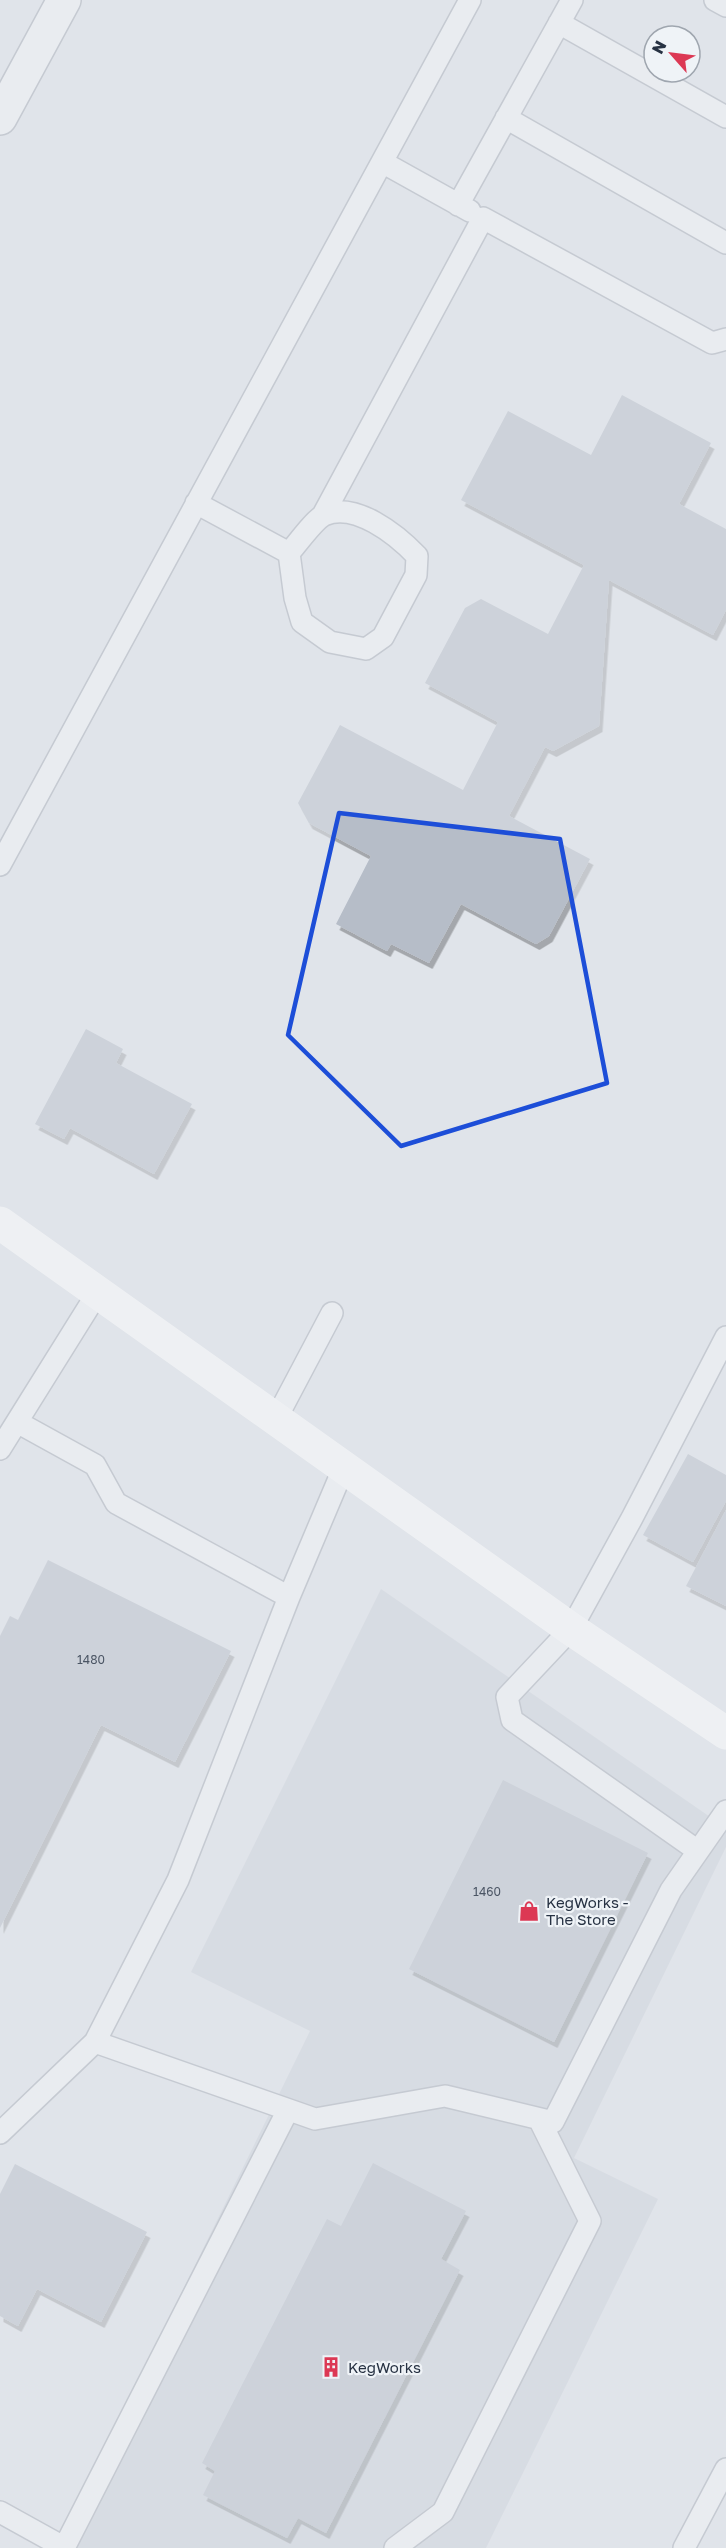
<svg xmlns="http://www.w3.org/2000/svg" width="726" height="2548" viewBox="0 0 726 2548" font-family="'Golos Text',sans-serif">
<defs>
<filter id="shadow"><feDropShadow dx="3.5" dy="6" stdDeviation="0" flood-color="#0004"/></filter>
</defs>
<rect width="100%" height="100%" fill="#e0e4ea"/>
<path fill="#cdd3dc" d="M 381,1589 L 726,1828 L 726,1847 L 574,2158 L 658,2199 L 486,2548 L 56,2548 L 310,2031 L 191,1972 Z"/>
<path fill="#b6bdc8" filter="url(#shadow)" d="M 622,395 L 711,443 L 679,504 L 726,529 L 726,610 L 713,635 L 609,580 L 599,726 L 553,751 L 545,747 L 509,816 L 590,859 L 549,936 L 536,944 L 461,904 L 429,963 L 391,944 L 387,951 L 336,924 L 371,856 L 309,823 L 298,803 L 340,725 L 463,790 L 498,722 L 425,683 L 465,608 L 481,599 L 548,634 L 584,565 L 461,500 L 508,411 L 591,455 Z
M 86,1029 L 123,1049 L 116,1063 L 192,1104 L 154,1174 L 70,1128 L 64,1139 L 35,1124 Z
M 688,1454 L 726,1475 L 726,1501 L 693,1562 L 643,1535 Z
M 726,1510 L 726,1606 L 686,1586 Z
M 48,1560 L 231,1651 L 175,1762 L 101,1725 L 0,1928 L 0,1636 L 10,1616 L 18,1620 Z
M 503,1780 L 648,1853 L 554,2042 L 409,1969 Z
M 373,2163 L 466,2211 L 441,2259 L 460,2270 L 326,2533 L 298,2518 L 287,2538 L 203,2495 L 215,2471 L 202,2463 L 327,2219 L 341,2226 Z
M 15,2164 L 147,2232 L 101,2322 L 37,2289 L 18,2326 L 0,2316 L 0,2194 Z"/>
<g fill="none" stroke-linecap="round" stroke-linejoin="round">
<g stroke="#a5abb5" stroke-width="24">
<path id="service" d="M 715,0 L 726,6
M 559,23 L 726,117
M 506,118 L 726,243
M 382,162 L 470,211
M 458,205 L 572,0
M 196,503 L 289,553 L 295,598 L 302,622 L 330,642 L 366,649 L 383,637 L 416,575 L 417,556 C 397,535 355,501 324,515 C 314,520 297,544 289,553
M 323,515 L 483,218 L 712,343 L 726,339
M 0,865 L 470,0
M 276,1419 L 332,1313
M 17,1422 L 95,1465 L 116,1503 L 289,1597
M 0,1449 L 98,1292
M 344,1467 L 289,1597 L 178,1880 L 95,2042 L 315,2119 L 445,2096 L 553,2122 L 671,1890 L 726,1811
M 698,1851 L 512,1720 L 507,1697 L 571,1629 L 632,1518 L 726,1337
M 0,2133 L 95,2042
M 0,2512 L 65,2548
M 64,2548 L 288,2110
M 395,2548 L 443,2512 L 590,2221 L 539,2119
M 684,2548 L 726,2469"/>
</g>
<g stroke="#a5abb5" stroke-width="36">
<path id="minor" d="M 0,118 L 64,0"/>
</g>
<use href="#service" stroke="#f3f5f8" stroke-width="21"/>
<use href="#minor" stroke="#f3f5f8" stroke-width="33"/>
<path stroke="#fff" stroke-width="33" d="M 0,1223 L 571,1629 L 726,1733"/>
</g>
<path d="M0 0H726V2548H0ZM 339,813 L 560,839 L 607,1083 L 401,1146 L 288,1035 Z" fill="#e0e4ea" fill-opacity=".55" fill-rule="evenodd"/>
<path fill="none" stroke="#1d4ed8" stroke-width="4.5" stroke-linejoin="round" d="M 339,813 L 560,839 L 607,1083 L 401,1146 L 288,1035 Z"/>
<defs>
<g id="shop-bare" transform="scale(1.62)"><path d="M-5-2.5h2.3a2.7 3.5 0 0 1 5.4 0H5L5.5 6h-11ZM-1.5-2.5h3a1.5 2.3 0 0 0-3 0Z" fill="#dc3854" stroke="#eff3f7" stroke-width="2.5" paint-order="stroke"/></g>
<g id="building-bare" transform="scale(1.62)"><path d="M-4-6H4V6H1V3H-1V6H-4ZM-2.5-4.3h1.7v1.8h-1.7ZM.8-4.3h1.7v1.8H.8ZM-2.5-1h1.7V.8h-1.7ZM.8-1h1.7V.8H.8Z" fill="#dc3854" stroke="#eff3f7" stroke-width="2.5" paint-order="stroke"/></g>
</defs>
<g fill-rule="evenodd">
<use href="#shop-bare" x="529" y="1911"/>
<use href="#building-bare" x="331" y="2367"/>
</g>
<g text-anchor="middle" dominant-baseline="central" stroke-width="4.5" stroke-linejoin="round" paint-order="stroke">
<g font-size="12" fill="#4b5564">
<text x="91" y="1659">1480</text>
<text x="487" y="1891">1460</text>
</g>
<g font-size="15" fill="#273243" stroke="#eff3f7" text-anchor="start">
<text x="546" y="1902">KegWorks -<tspan x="546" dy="17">The Store</tspan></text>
<text x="348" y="2367">KegWorks</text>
</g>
</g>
<g transform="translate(672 54) rotate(298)"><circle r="28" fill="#eff3f7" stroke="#9fa6af" stroke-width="1.5"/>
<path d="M0-4.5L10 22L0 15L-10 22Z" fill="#dc3854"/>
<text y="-9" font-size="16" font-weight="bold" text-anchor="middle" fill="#273243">N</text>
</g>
</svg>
